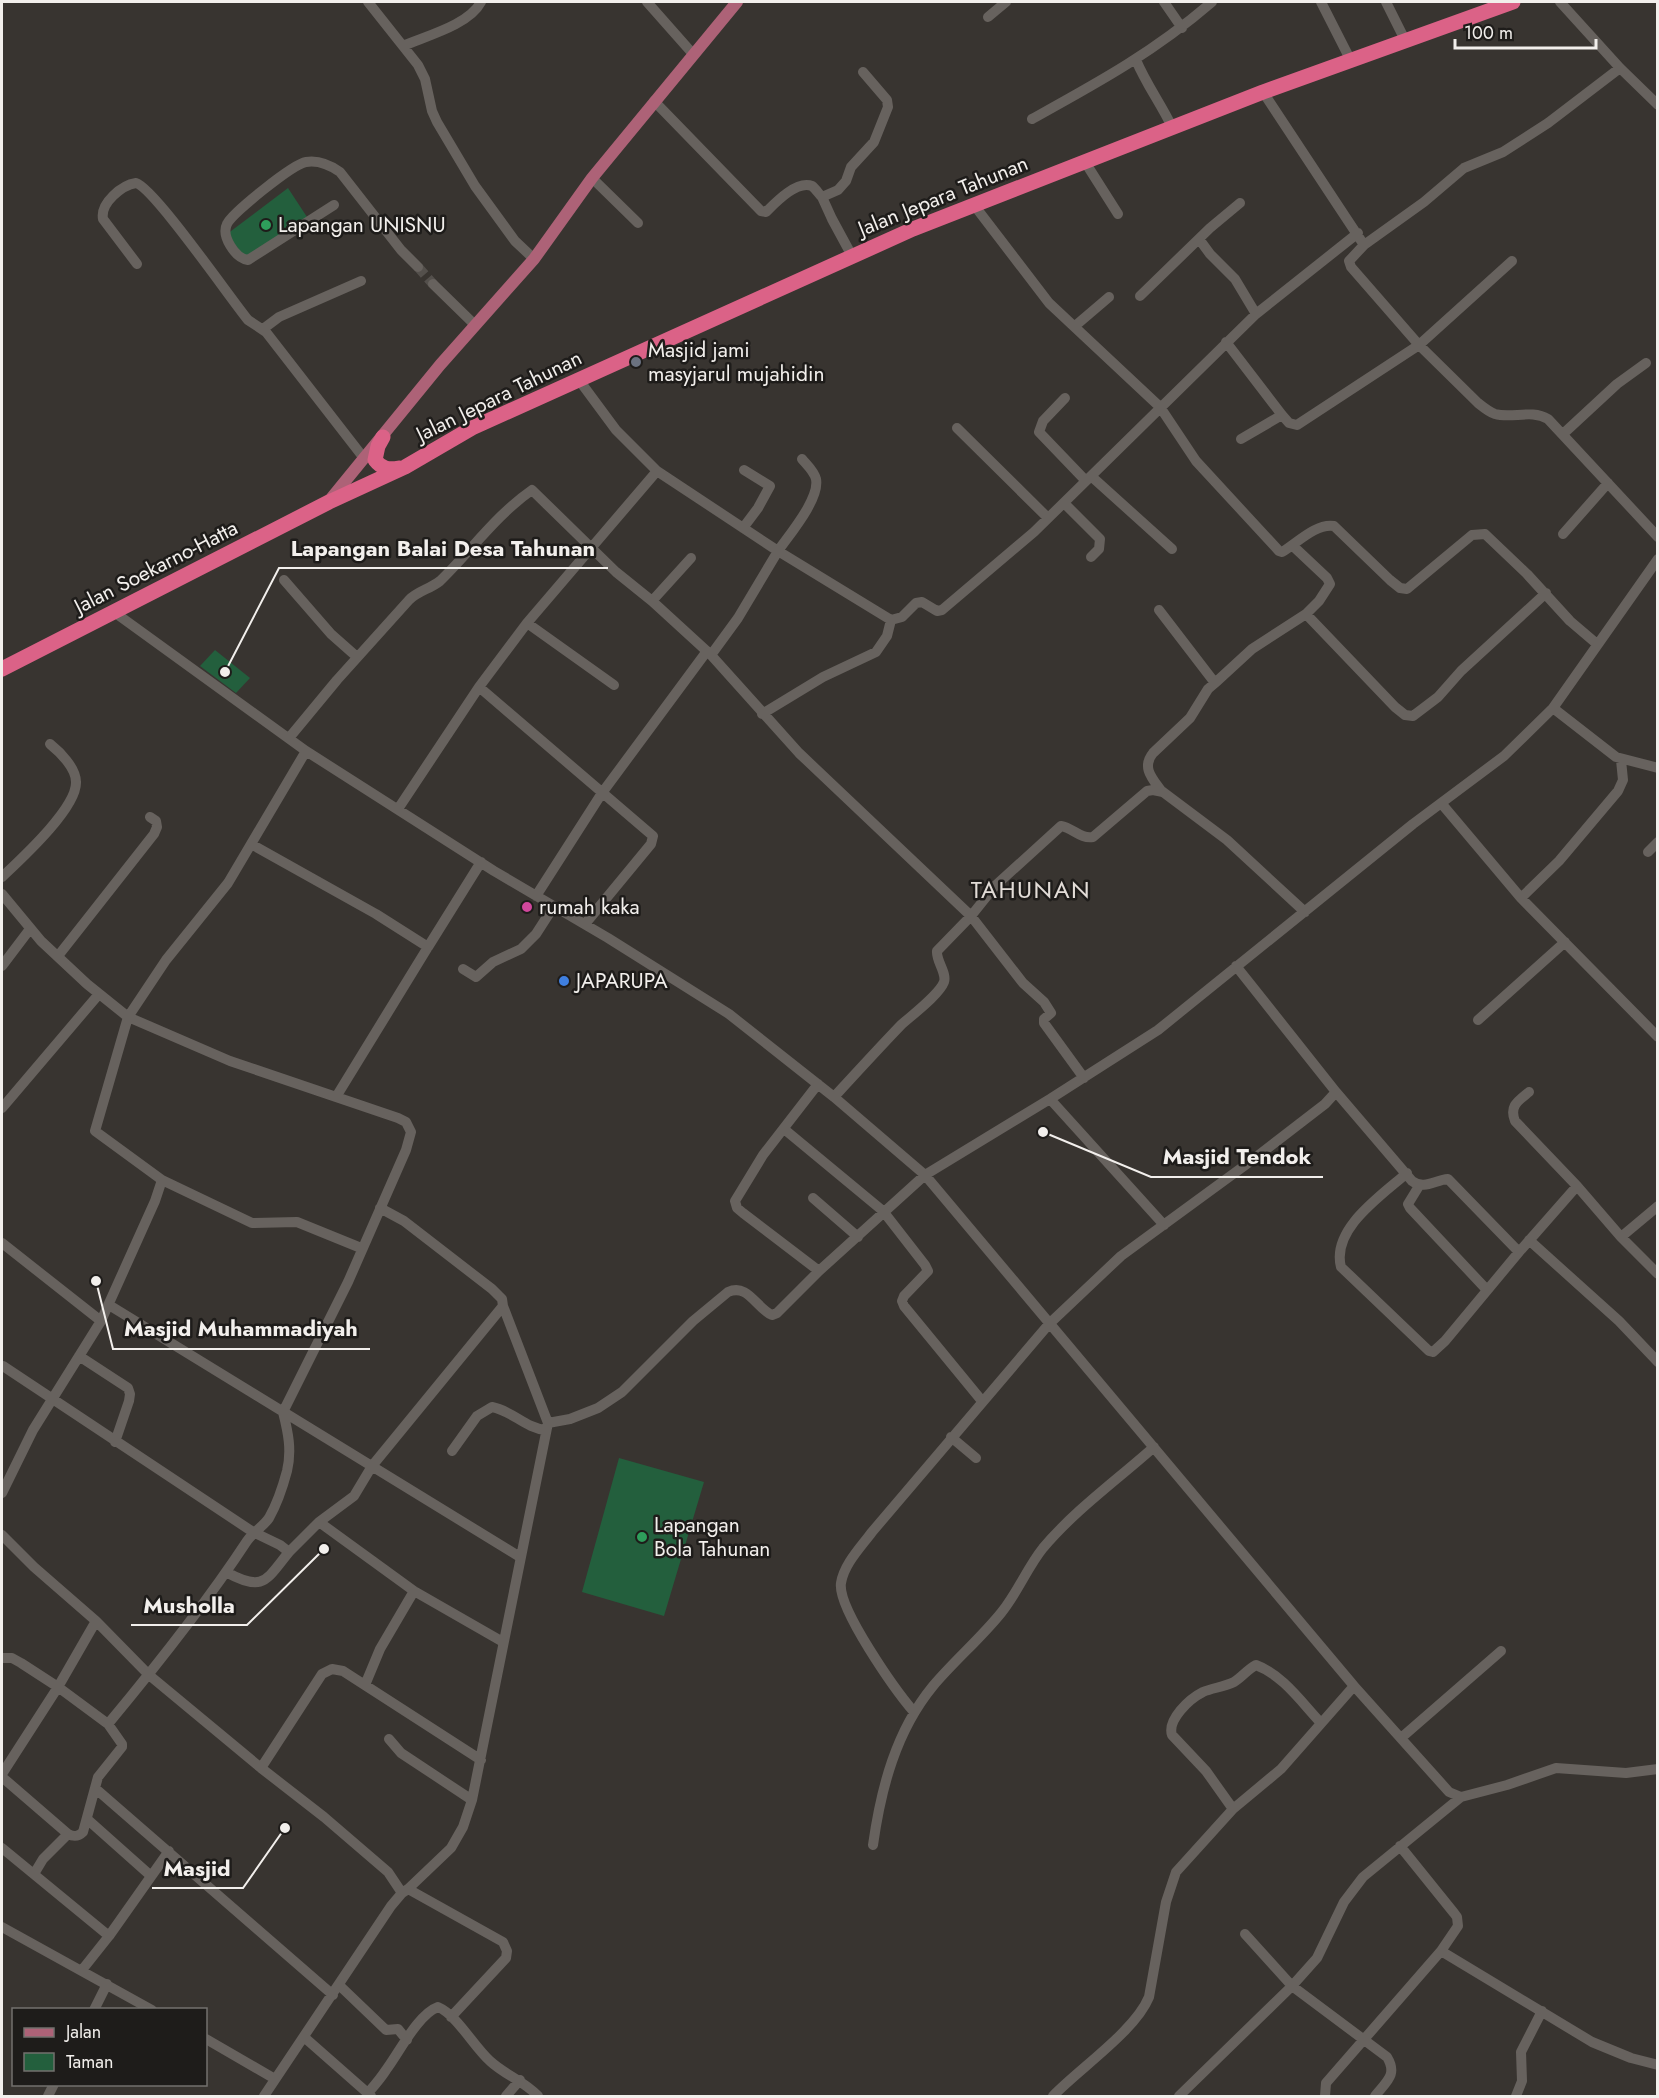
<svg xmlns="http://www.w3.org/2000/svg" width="1659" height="2098" viewBox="0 0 1659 2098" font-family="Jost,sans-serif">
<rect width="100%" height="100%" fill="#383430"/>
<path fill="#235f3d" d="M 288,188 L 307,217 L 245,258 L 227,234 Z
M 215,650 L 250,678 L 236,693 L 200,666 Z
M 619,1458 L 704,1482 L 664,1616 L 582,1592 Z"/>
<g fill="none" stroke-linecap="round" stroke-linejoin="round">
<path stroke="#54504c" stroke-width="10" stroke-dasharray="10 5" stroke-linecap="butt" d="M 418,267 L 433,284"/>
<path stroke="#67625e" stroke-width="10" d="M 368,2 L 418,65 L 425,79 L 432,111 L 437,122 L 475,186 L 515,241 L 534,259
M 647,2 L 693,54
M 1164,2 L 1182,28
M 1321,2 L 1350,59
M 1386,2 L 1405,40
M 1560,2 L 1620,68 L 1658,105
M 988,17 L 1006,2
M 403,46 C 426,36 469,25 481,2
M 1136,60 C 1146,84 1161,104 1172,127
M 1263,92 L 1364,245 L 1349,261 L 1351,267 L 1419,345 L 1478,403 C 1483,407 1489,412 1495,414 C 1512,419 1531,409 1548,419 L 1658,537
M 654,101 L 761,211 L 766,212 C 776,202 797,180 812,186 C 815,188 819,194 822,197
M 1032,119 C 1099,82 1154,52 1212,2
M 1085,162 L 1118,214
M 592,178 L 638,223
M 334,205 L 248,260 C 235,258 221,236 227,224 C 232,213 293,164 306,162 C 318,160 330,165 340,172 L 401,250 L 418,267
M 974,205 L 1049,303 L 1160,407 L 1196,461 L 1279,551 L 1282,552 C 1297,543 1316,523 1334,526 L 1390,580 L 1400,588 L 1407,589 L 1472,535 L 1485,534 L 1527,574 L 1570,621 L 1597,644
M 1199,239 L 1210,254 L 1235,279 L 1256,314
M 1364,245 L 1424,202 L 1464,168 L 1503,152 L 1548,123 L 1620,68
M 852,256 L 832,219 L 822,197 L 838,190 L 846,181 L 851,167 L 874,142 L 888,107 L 887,100 L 863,72
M 137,264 L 103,219 C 100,203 122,185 136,183 C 154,188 230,298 248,320 L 266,332 L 363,457
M 433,284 L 475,325
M 1140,296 L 1210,228 L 1240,203
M 1075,326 L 1109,297
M 263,329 L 279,317 L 361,281
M 1226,342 L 1282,415 L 1289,423 L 1297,425 L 1419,345 L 1512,261
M 579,380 L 616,430 L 657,471 L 778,551 C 789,535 820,499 816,479 C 814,471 807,465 802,459
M 1065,398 L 1043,421 L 1039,432 L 1086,481
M 957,428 L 1048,518
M 1563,434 L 1617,384 L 1646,363
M 1241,439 L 1282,415
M 1091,476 L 1172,549
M 1064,503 L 1100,539 L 1099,549 L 1091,557
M 743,528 L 758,508 L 770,486 L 744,470
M 1563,534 L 1608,483
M 284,580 L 331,634 L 357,657
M 652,601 L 691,558
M 1159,610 L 1215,683
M 114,612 L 306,751 L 494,871 L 608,938 L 729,1014 L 834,1097 L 925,1175 L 1050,1099 L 1158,1030 L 1413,824 L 1504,756 L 1553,708 L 1658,559
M 1306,614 L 1395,707 L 1405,715 L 1413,716 L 1438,697 L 1461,671 L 1546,593
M 527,623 L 614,685
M 711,655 L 738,618 L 778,551 L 891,620 L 902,617 L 916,603 L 922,602 L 937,611 L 942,610 L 1034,532 L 1256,314 L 1358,233
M 479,687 L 653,836 L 651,844 L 585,924
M 1553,708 L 1616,757 L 1658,768
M 762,714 L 823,677 L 876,652 L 887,636 L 891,620
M 289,738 L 337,680 L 409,600 C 418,591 430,589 440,581 C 471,551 496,515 532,490 L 616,572 L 652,601 L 711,655 L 799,753 L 971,916 L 1023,983 L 1044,1002 L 1051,1013 L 1044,1019 L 1044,1023 L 1084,1078
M 1162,792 C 1153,779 1141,768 1153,753 L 1190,718 L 1208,689 L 1215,683 L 1252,649 L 1306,614 L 1319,601 L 1330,584 L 1327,578 L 1293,546
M 1441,803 L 1521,898 L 1658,1037
M 398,809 L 479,687 L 527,623 L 657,471
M 251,844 L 376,914 L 428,947 L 481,862
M 1648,852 L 1658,842
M 2,877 C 21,859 77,808 76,782 C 76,768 60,752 50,744
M 2,894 L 41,941 L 87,984 L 128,1017 L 230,1061 L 398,1118 L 406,1122 L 411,1132 L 406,1150 L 348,1282 L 283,1412 C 288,1432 292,1450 287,1471 C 283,1486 277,1504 269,1518 C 264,1526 253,1532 247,1541 C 205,1605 157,1665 108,1724 L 58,1687 L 21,1663 L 12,1658 L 2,1658
M 536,896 L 602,793 L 707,651
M 1521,898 L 1559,861 L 1618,791 L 1623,780 L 1621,760
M 58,956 L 154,834 L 157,827 L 156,821 L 150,817
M 2,966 L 30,929
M 463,969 L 476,977 L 493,962 L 521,949 L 536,934 L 554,906
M 1478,1020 L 1565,942
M 818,1084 L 763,1155 L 735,1201 L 737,1208 L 743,1213 L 819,1271
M 1336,1092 L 1412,1181 C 1424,1190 1435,1180 1448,1179 L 1519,1252 L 1577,1186 L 1621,1237 L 1658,1274
M 1529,1092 C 1518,1101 1509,1106 1515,1121 L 1577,1186
M 336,1097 L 428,947
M 834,1097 C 856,1073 878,1049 901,1025 C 912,1015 939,995 944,982 C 947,973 936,961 937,951 L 971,916 L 995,886 L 1061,826 C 1073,828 1080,839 1093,837 L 1147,791 L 1153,790 L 1163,792 L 1227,840 L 1305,912
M 1050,1099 L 1164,1225
M 2,1108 L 99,994
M 784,1129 L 883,1211 L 925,1265 L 928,1271 L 904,1296 L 902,1301 L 904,1306 L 982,1401
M 1407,1173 C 1381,1196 1331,1229 1341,1267 L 1429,1351 L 1433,1352 L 1445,1341 L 1519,1252
M 162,1180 L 252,1223 L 297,1222 L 361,1248
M 1419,1186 L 1408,1204 L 1410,1208 L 1487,1290
M 813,1198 L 858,1237
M 1621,1237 L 1658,1206
M 1529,1240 L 1619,1321 L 1658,1362
M 2,1243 L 101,1321
M 109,1305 L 520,1557
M 503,1306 L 548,1423
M 79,1356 L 128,1388 L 130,1394 L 129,1401 L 115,1442
M 3,1366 L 253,1532 L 280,1545 L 289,1552 L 319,1522 L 354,1496 L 372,1466 L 503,1306 L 502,1299 L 492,1289 L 404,1221 L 380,1208
M 951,1437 L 976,1458
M 452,1451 L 477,1416 L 492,1407 C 513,1411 525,1428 546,1430
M 2,1493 L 33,1430 L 101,1321 L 155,1201 L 162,1180 L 95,1131 L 128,1017 L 166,960 L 228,883 L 306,751
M 319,1522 L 414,1591 L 503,1642
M 2,1535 L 34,1567 L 96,1621 L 149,1675 L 261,1768 L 324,1817 L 388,1872 L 402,1893 L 391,1906 L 264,2096
M 226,1572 C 264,1593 266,1580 289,1552
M 365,1685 L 380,1649 L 414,1591
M 914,1712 C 896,1691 837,1608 841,1583 C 844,1564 861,1547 872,1532 L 1049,1324 L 1121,1256 L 1255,1158 L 1325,1104 L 1336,1092 L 1236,966
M 1401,1738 L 1501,1651
M 389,1739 L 401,1753 L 472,1800
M 261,1768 L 322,1674 L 332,1669 L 343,1671 L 481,1760
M 2,1774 L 58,1687 L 96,1621
M 2,1777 L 68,1834 C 74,1837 78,1837 83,1832 L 98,1777 L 122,1747 L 122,1744 L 108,1724
M 96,1789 L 333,1995
M 1233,1809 L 1206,1771 L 1172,1735 C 1167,1720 1189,1699 1203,1692 C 1212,1688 1224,1687 1234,1682 C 1242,1677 1248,1669 1256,1665 C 1283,1675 1302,1703 1321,1723
M 87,1819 L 151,1876
M 873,1845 C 881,1788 896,1731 933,1686 C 955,1660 980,1639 1001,1613 C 1018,1592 1027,1568 1043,1548 C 1075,1510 1117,1480 1154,1447
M 2,1848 L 109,1936 L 169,1851
M 34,1874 L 43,1859 L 68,1834
M 408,1889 L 503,1942 L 507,1951 L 506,1958 L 451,2017
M 402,1893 L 408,1889 L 451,1848 L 463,1827 L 472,1800 L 548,1423 L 570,1419 L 598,1408 L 622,1392 L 693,1321 L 728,1292 C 748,1283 756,1308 772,1315 L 777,1313 L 819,1271 L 925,1175 L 1354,1686 L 1449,1792 L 1461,1797 L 1507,1785 L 1556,1768 L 1626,1773 L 1658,1769
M 2,1927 L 152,2010
M 1245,1934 L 1292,1986 L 1387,2057 C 1398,2075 1386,2082 1375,2096
M 1441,1951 L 1592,2042 L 1631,2058 L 1658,2065
M 82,1970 L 109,1936
M 339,1985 L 386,2030 L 398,2029 L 407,2040
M 94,2010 L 107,1984
M 304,2037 L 371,2096
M 206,2039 L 275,2079
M 368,2093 C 374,2086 381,2078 386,2070 C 399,2053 418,2014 438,2007 C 457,2015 474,2047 490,2061 C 505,2075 524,2081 538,2096
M 48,2096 L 54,2084
M 506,2096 L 520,2080
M 1053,2096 C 1080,2068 1135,2031 1149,1997 L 1166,1902 L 1176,1872 L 1233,1809 L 1281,1769 L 1354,1686
M 1179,2096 L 1292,1986 L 1317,1958 L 1344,1902 L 1363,1877 L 1461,1797
M 1325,2096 L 1326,2083 L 1441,1951 L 1458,1926 L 1457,1917 L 1454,1913 L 1400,1846
M 1516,2096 L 1522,2081 L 1521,2052 L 1542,2011"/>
<path stroke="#ad6277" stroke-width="12" d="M 329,501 L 440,365 L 534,259 L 592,178 L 737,2"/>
<path stroke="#db6287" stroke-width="15" d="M 383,437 L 378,446 L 375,460 C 382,469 389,470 399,468
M 2,669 L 329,502 L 405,467 L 472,428 L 913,229 L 1263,92 L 1513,2"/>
</g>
<g fill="#2e9e5b" stroke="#1e1c1a" stroke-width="2">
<circle cx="266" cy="225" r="6"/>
<circle cx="642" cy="1537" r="6"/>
</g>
<circle fill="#6b7280" stroke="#1e1c1a" stroke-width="2" cx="636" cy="362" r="6"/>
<circle fill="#d1479c" stroke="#1e1c1a" stroke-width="2" cx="527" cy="907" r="6"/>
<circle fill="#3f7fe0" stroke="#1e1c1a" stroke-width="2" cx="564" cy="981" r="6"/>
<g text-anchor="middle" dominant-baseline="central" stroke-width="5" stroke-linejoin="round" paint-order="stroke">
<g font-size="21" fill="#f2efec" stroke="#1e1c1a">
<text transform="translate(943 196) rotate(-22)">Jalan Jepara Tahunan</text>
<text transform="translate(499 396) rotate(-26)">Jalan Jepara Tahunan</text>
<text transform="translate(156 567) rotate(-27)">Jalan Soekarno-Hatta</text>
</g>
<g font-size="21" fill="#f2efec" stroke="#1e1c1a" text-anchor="start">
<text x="278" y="225">Lapangan UNISNU</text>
<text x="648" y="350">Masjid jami<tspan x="648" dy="24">masyjarul mujahidin</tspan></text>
<text x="539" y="907">rumah kaka</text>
<text x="576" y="981">JAPARUPA</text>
<text x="654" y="1525">Lapangan<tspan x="654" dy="24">Bola Tahunan</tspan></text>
</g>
<g font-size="24" letter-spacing="1.5" fill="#e2dcd7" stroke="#1e1c1a">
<text x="1031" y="889">TAHUNAN</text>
</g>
</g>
<path fill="none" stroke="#f2efec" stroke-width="2" d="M225 672L279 568H608M1043 1132L1151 1177H1323M96 1281L113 1349H370M324 1549L247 1625H131M285 1828L243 1888H152"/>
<g fill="#f2efec" stroke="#1e1c1a" stroke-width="2">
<circle cx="225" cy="672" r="6"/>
<circle cx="1043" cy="1132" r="6"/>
<circle cx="96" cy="1281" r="6"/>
<circle cx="324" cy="1549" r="6"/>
<circle cx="285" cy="1828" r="6"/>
</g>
<g font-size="22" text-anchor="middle" font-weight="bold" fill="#f2efec" stroke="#1e1c1a" stroke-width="5" stroke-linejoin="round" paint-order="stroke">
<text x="443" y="556">Lapangan Balai Desa Tahunan</text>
<text x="1237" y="1164">Masjid Tendok</text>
<text x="241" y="1336">Masjid Muhammadiyah</text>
<text x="189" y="1613">Musholla</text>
<text x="197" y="1876">Masjid</text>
</g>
<rect width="1659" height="2098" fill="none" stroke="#f2efec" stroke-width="6"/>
<rect x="12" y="2008" width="195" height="78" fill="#1e1c1a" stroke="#73706e" stroke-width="1.5"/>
<rect x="24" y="2028" width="30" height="9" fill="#ad6277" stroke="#73706e" stroke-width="1.5"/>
<text x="66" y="2038" font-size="18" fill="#f2efec">Jalan</text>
<rect x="24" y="2053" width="30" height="18" fill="#235f3d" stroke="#73706e" stroke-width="1.5"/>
<text x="66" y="2068" font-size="18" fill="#f2efec">Taman</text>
<path d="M1455 39v9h141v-9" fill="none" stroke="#f2efec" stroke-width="3"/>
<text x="1464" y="39" font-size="18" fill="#f2efec" stroke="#1e1c1a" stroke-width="4.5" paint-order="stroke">100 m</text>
</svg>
